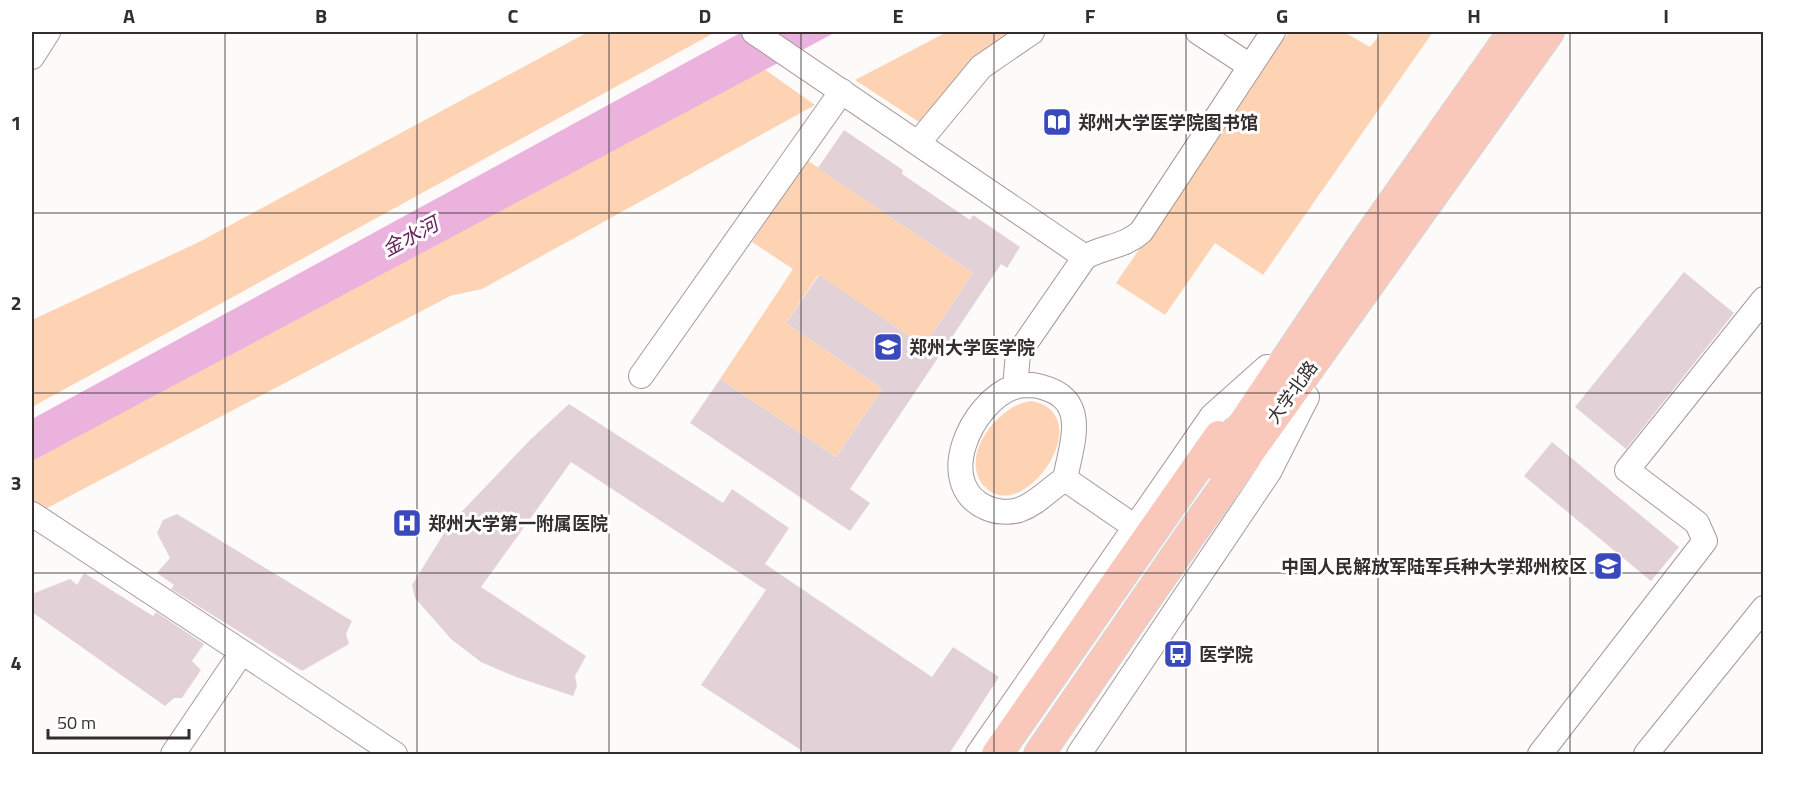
<svg xmlns="http://www.w3.org/2000/svg" width="1795" height="786" viewBox="0 0 1795 786" font-family="'Titillium Web','Noto Sans SC',sans-serif">
<rect width="100%" height="100%" fill="#fdfafa"/>
<path fill="#fed3b3" d="M 588,32 L 712,34 L 32,407 L 32,320 L 199,242 Z
M 947,32 L 1015,32 L 965,67 L 919,122 L 855,80 Z
M 1289,32 L 1344,32 L 1370,47 L 1382,32 L 1433,32 L 1263,275 L 1215,243 L 1165,315 L 1116,283 Z
M 764,69 L 815,105 L 482,289 L 450,296 L 32,516 L 32,460 Z
M 807,160 L 973,273 L 924,346 L 818,275 L 786,323 L 882,389 L 836,457 L 720,379 L 793,269 L 752,242 Z
M 1031,401 C 1102,414 1022,529 984,486 C 958,457 998,405 1031,401 Z"/>
<path fill="#ebb2de" d="M 742,32 L 836,32 L 32,461 L 32,419 Z"/>
<path fill="#e2d2d7" d="M 844,130 L 903,170 L 902,174 L 970,220 L 973,215 L 1020,247 L 1007,268 L 1001,264 L 850,489 L 870,503 L 850,531 L 690,423 L 720,379 L 836,457 L 882,389 L 786,323 L 819,275 L 924,346 L 973,273 L 818,168 Z
M 1684,272 L 1734,313 L 1626,449 L 1575,407 Z
M 569,404 L 723,503 L 732,489 L 789,528 L 765,564 L 932,677 L 953,647 L 999,677 L 949,754 L 807,754 L 701,685 L 766,590 L 571,462 L 481,587 L 586,656 L 575,676 L 577,686 L 573,696 L 516,677 L 481,662 L 451,639 L 415,598 L 412,585 L 449,525 L 531,439 Z
M 1552,442 L 1679,547 L 1651,581 L 1524,476 Z
M 177,514 L 352,621 L 346,634 L 349,644 L 302,671 L 171,589 L 174,585 L 157,573 L 170,558 L 157,533 L 163,520 Z
M 84,573 L 153,616 L 156,612 L 204,644 L 192,661 L 201,670 L 182,698 L 174,698 L 165,706 L 32,612 L 32,594 L 70,579 L 77,585 Z"/>
<g fill="none" stroke-linecap="round" stroke-linejoin="round">
<g stroke="#a99899" stroke-width="26">
<path id="minor" d="M 754,32 L 1085,257
M 1198,32 L 1250,66
M 32,57 L 48,32
M 918,143 L 981,67 L 1032,32
M 641,376 L 842,91
M 1033,385 C 1091,395 1073,438 1065,479 C 1049,489 1037,504 1019,510 C 1009,513 996,512 987,508 C 933,485 971,402 1014,387 C 1020,385 1027,385 1033,385 Z
M 1015,387 L 1018,354 L 1085,257 C 1105,246 1124,247 1141,232 L 1273,32
M 1065,479 L 1135,527
M 32,514 L 242,652
M 173,754 L 242,652 L 395,754
M 978,754 L 1212,416 L 1267,367
M 1079,754 L 1269,472 L 1307,397
M 1540,754 L 1705,541 L 1697,523 L 1627,470 L 1764,299
M 1646,754 L 1764,608"/>
</g>
<g stroke="#d6d5d5" stroke-width="32">
<path id="major" d="M 1216,464 L 1363,245 L 1513,32
M 997,754 L 1219,436
M 1039,754 L 1193,531 L 1549,32"/>
</g>
<use href="#minor" stroke="#fff" stroke-width="24"/>
<use href="#major" stroke="#f9c8ba" stroke-width="30"/>
</g>
<path fill="none" stroke="#342e2e" stroke-width="1.5" stroke-opacity="0.55" d="M 225,32 L 225,754M 417,32 L 417,754M 609,32 L 609,754M 801,32 L 801,754M 994,32 L 994,754M 1186,32 L 1186,754M 1378,32 L 1378,754M 1570,32 L 1570,754M 32,213 L 1764,213M 32,393 L 1764,393M 32,573 L 1764,573"/>
<defs>
<g id="library-square" transform="scale(1.5)"><rect x="-9" y="-9" width="18" height="18" rx="4" fill="#3a49bc" stroke="#fff"/><path d="M-6-4Q-3-5.5-.7-3.5V5Q-3 3-6 4ZM6-4Q3-5.5 .7-3.5V5Q3 3 6 4Z" fill="#fff"/></g>
<g id="university-square" transform="scale(1.5)"><rect x="-9" y="-9" width="18" height="18" rx="4" fill="#3a49bc" stroke="#fff"/><path d="M0-5L7-2L0 1L-7-2ZM-4 1L0 2.5L4 1V4Q0 6-4 4Z" fill="#fff"/></g>
<g id="hospital-square" transform="scale(1.5)"><rect x="-9" y="-9" width="18" height="18" rx="4" fill="#3a49bc" stroke="#fff"/><path d="M-5-5h3v3.5h4V-5h3V5h-3V1.5h-4V5h-3Z" fill="#fff"/></g>
<g id="bus-square" transform="scale(1.5)"><rect x="-9" y="-9" width="18" height="18" rx="4" fill="#3a49bc" stroke="#fff"/><path d="M-5-6H5V4H4V6H2V4H-2V6H-4V4H-5ZM-3.5-4V0h7V-4ZM-3.5 1.2v1.5H-2V1.2ZM2 1.2v1.5H3.5V1.2Z" fill="#fff"/></g>
</defs>
<g fill-rule="evenodd">
<use href="#library-square" x="1057" y="122"/>
<use href="#university-square" x="888" y="347"/>
<use href="#hospital-square" x="407" y="523"/>
<use href="#university-square" x="1608" y="566"/>
<use href="#bus-square" x="1178" y="654"/>
</g>
<g text-anchor="middle" dominant-baseline="central" stroke-width="6" stroke-linejoin="round" paint-order="stroke">
<g font-size="18" font-weight="bold" fill="#342e2e" stroke="#fff" text-anchor="start">
<text x="1078" y="122">郑州大学医学院图书馆</text>
<text x="909" y="347">郑州大学医学院</text>
<text x="428" y="523">郑州大学第一附属医院</text>
<text x="1587" y="566" text-anchor="end">中国人民解放军陆军兵种大学郑州校区</text>
<text x="1199" y="654">医学院</text>
</g>
<g font-size="18" fill="#342e2e" stroke="#fff">
<text transform="translate(1292 392) rotate(-54)">大学北路</text>
</g>
<g font-size="20" font-style="italic" fill="#66245b" stroke="#fff">
<text transform="translate(410 236) rotate(-28)">金水河</text>
</g>
</g>
<rect width="1795" height="786" fill="none" stroke="#ffffff" stroke-width="66"/>
<path d="M48 729v9h141v-9" fill="none" stroke="#342e2e" stroke-width="3"/>
<text x="57" y="729" font-size="18" fill="#342e2e" stroke="#ffffff" stroke-width="4.5" paint-order="stroke">50 m</text>
<rect x="33" y="33" width="1729" height="720" fill="none" stroke="#342e2e" stroke-width="2"/>
<g font-size="20" text-anchor="middle" font-weight="bold" fill="#342e2e">
<text x="129" y="23">A</text>
<text x="321" y="23">B</text>
<text x="513" y="23">C</text>
<text x="705" y="23">D</text>
<text x="898" y="23">E</text>
<text x="1090" y="23">F</text>
<text x="1282" y="23">G</text>
<text x="1474" y="23">H</text>
<text x="1666" y="23">I</text>
<text x="16" y="130">1</text>
<text x="16" y="310">2</text>
<text x="16" y="490">3</text>
<text x="16" y="670">4</text>
</g>
</svg>
